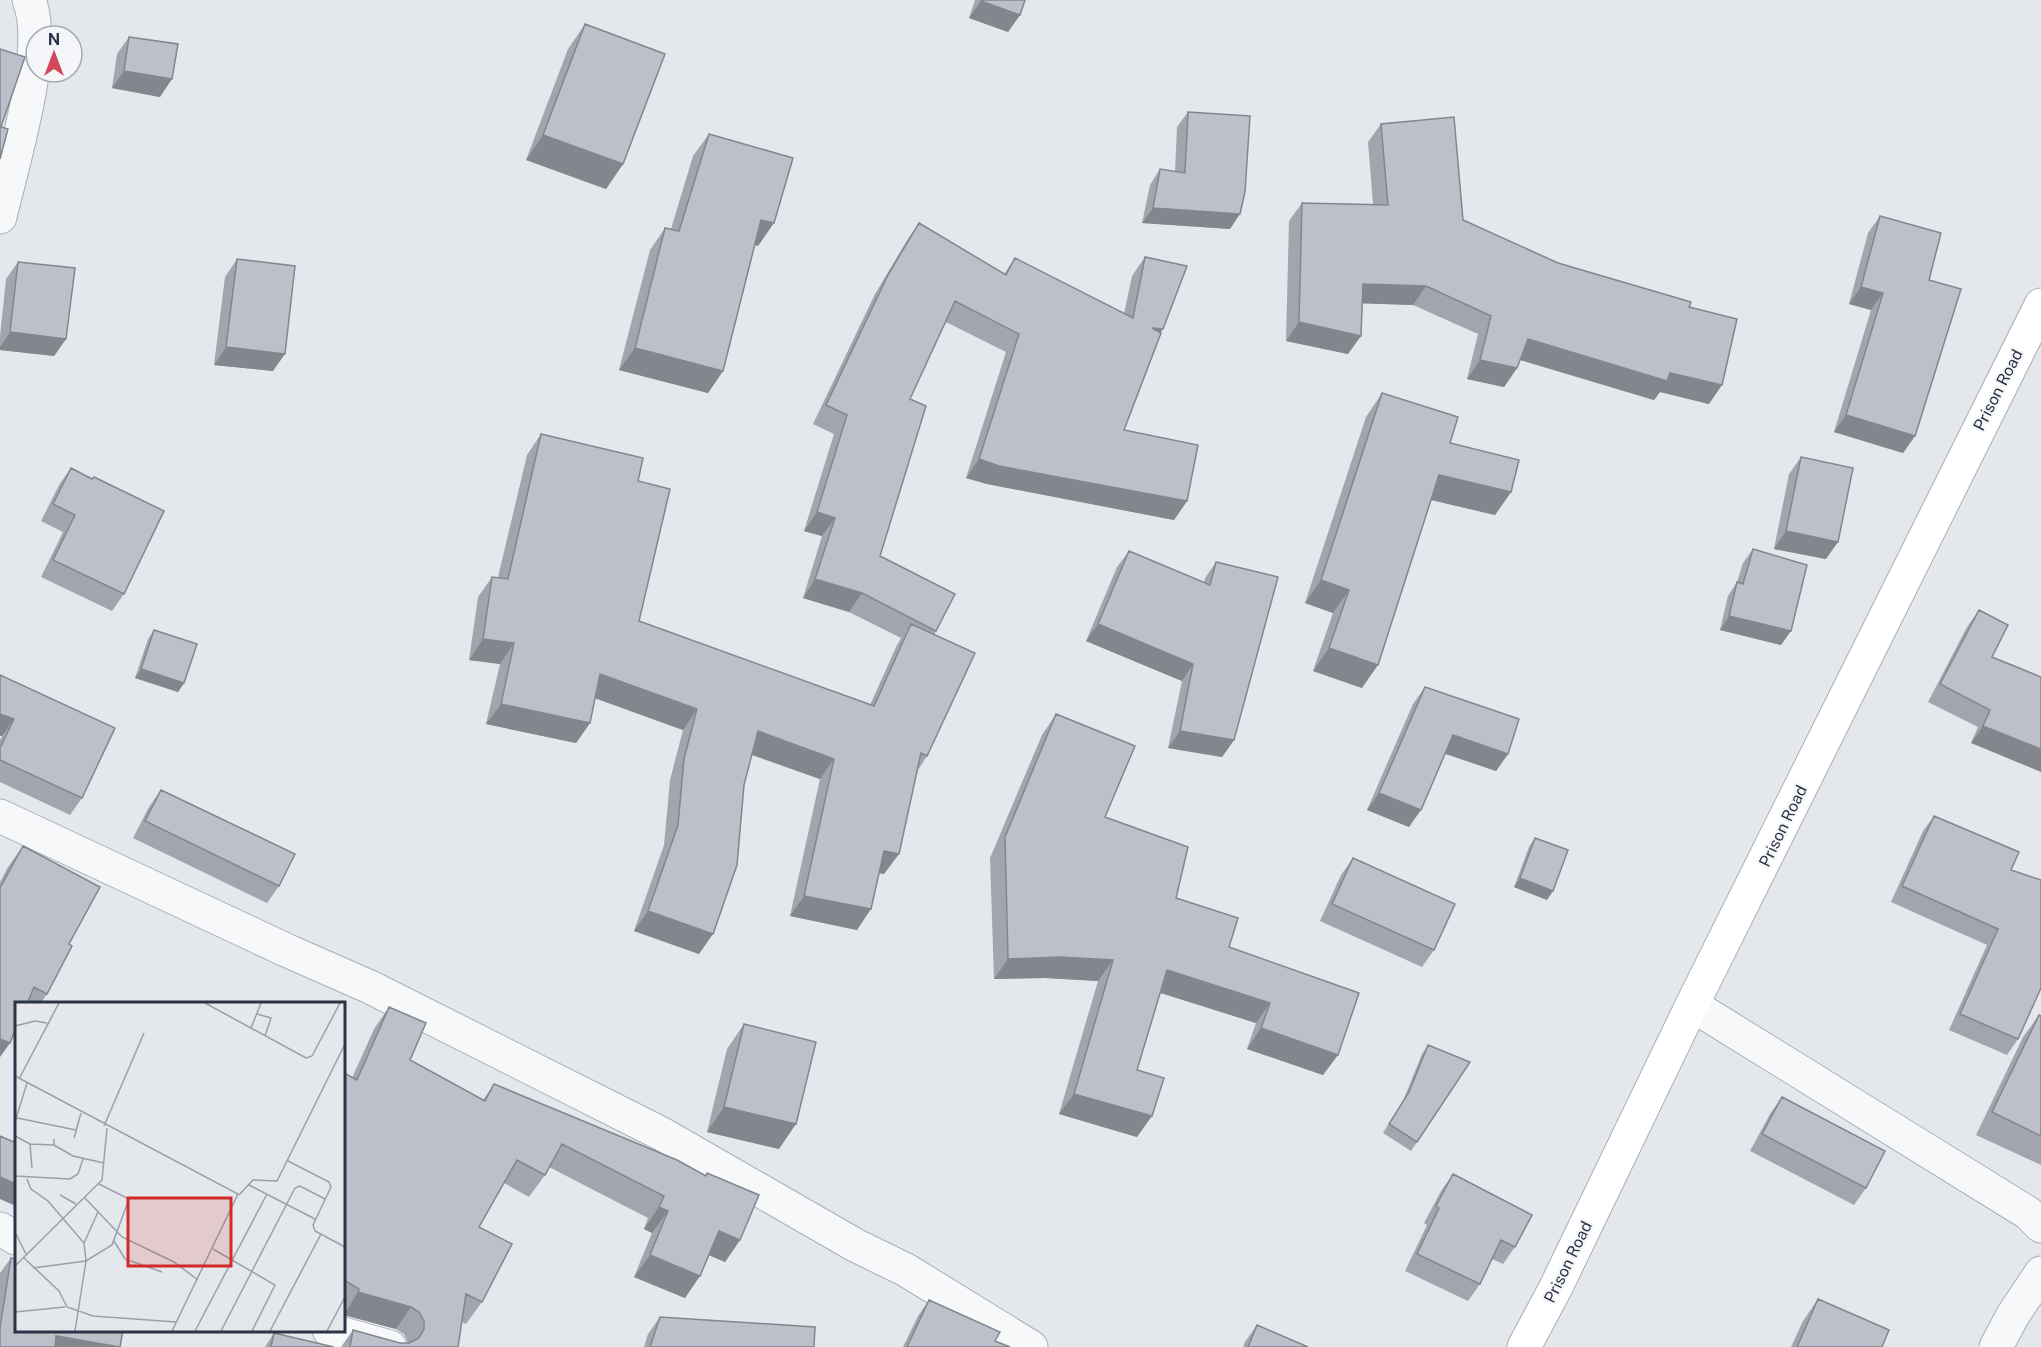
<svg xmlns="http://www.w3.org/2000/svg" width="2041" height="1347" viewBox="0 0 2041 1347" font-family="'Public Sans',sans-serif">
<rect width="100%" height="100%" fill="#e4e7ec"/>
<g fill="none" stroke-linecap="round" stroke-linejoin="round">
<g stroke="#a9aeb7" stroke-width="35">
<path id="street" d="M 0,217 C 12,164 49,49 29,0
M 0,816 L 288,951 L 370,987 L 662,1134 L 855,1245 L 906,1270 L 1031,1347
M 1692,1005 L 2028,1213 L 2041,1226
M 0,1229 L 16,1238
M 329,1330 L 390,1347
M 1996,1347 L 2013,1315 L 2041,1273"/>
</g>
<g stroke="#a9aeb7" stroke-width="35">
<path id="secondary" d="M 1524,1347 L 1556,1287 L 1692,1005 L 2041,305"/>
</g>
<use href="#street" stroke="#f7f8fa" stroke-width="33"/>
<use href="#secondary" stroke="#fff" stroke-width="33"/>
</g>
<path fill="#a1a5ae" d="M 975,0 L 1025,0 L 1020,15 L 1008,32 L 969,18 Z
M 585,24 L 623,164 L 606,189 L 526,160 L 568,49 Z
M 129,37 L 160,97 L 112,88 L 117,54 Z
M 1188,112 L 1230,229 L 1142,223 L 1150,185 L 1160,169 L 1175,172 L 1177,127 Z
M 1381,124 L 1463,220 L 1558,263 L 1689,307 L 1709,404 L 1660,392 L 1654,400 L 1520,360 L 1517,368 L 1504,387 L 1467,379 L 1478,334 L 1413,305 L 1362,303 L 1348,354 L 1286,341 L 1289,221 L 1302,203 L 1373,204 L 1368,142 Z
M 709,134 L 758,246 L 755,245 L 723,371 L 708,393 L 619,370 L 650,250 L 665,228 L 671,229 L 693,156 Z
M 1880,216 L 1929,280 L 1915,436 L 1903,453 L 1834,432 L 1871,310 L 1849,304 L 1868,233 Z
M 919,223 L 1004,274 L 1015,258 L 1124,314 L 1132,276 L 1145,257 L 1160,332 L 1124,430 L 1187,501 L 1174,520 L 987,484 L 966,478 L 1006,352 L 946,322 L 910,399 L 880,556 L 936,631 L 934,635 L 927,756 L 918,770 L 884,874 L 879,873 L 857,930 L 790,916 L 820,779 L 752,755 L 699,954 L 634,931 L 664,845 L 670,780 L 683,730 L 595,698 L 590,723 L 576,743 L 486,724 L 500,664 L 469,660 L 478,597 L 492,577 L 498,577 L 527,455 L 541,434 L 638,481 L 639,621 L 870,705 L 897,645 L 901,638 L 849,612 L 803,598 L 822,536 L 804,531 L 834,434 L 813,424 L 875,294 L 906,242 Z
M 237,259 L 273,371 L 214,365 L 225,277 Z
M 18,262 L 66,339 L 54,356 L 0,350 L 0,336 L 6,279 Z
M 1382,393 L 1450,443 L 1511,492 L 1495,515 L 1431,500 L 1362,688 L 1313,671 L 1333,613 L 1305,603 L 1366,417 Z
M 1801,457 L 1826,559 L 1774,549 L 1789,474 Z
M 71,468 L 92,479 L 124,594 L 112,611 L 41,577 L 63,532 L 41,521 L 59,485 Z
M 1753,549 L 1781,645 L 1720,630 L 1728,596 L 1737,582 L 1743,563 Z
M 1129,551 L 1204,583 L 1205,578 L 1216,562 L 1234,740 L 1222,757 L 1168,748 L 1182,681 L 1086,641 L 1117,567 Z
M 1979,610 L 1992,657 L 2041,677 L 1971,743 L 1978,727 L 1928,702 L 1967,627 Z
M 154,630 L 184,683 L 178,692 L 135,678 L 148,639 Z
M 0,675 L 82,798 L 70,815 L 0,782 L 0,740 L 2,736 L 0,736 Z
M 1425,687 L 1508,754 L 1496,771 L 1445,754 L 1409,827 L 1367,810 L 1413,704 Z
M 1056,714 L 1105,817 L 1176,898 L 1229,947 L 1323,1075 L 1247,1049 L 1256,1023 L 1160,993 L 1137,1070 L 1137,1137 L 1059,1114 L 1098,981 L 1045,978 L 994,979 L 990,858 L 1042,735 Z
M 161,790 L 279,886 L 267,903 L 133,838 L 149,807 Z
M 1934,816 L 2011,870 L 2018,1039 L 2007,1055 L 1949,1030 L 1987,945 L 1891,902 L 1923,831 Z
M 1535,838 L 1547,900 L 1514,887 L 1529,847 Z
M 23,846 L 69,944 L 47,994 L 40,1004 L 16,1004 L 0,1057 L 0,882 L 8,867 Z
M 1353,858 L 1434,950 L 1422,967 L 1320,921 L 1341,875 Z
M 389,1007 L 410,1060 L 483,1100 L 494,1084 L 705,1176 L 707,1173 L 740,1240 L 725,1262 L 709,1255 L 685,1298 L 634,1277 L 652,1233 L 644,1229 L 648,1218 L 549,1167 L 545,1175 L 529,1197 L 504,1183 L 479,1227 L 482,1302 L 466,1324 L 462,1322 L 458,1347 L 341,1347 L 353,1330 L 400,1343 L 408,1343 L 404,1334 L 396,1329 L 344,1315 L 344,1073 L 352,1078 L 374,1029 Z
M 2039,1015 L 2041,1016 L 2041,1165 L 1976,1135 L 2023,1037 Z
M 744,1024 L 779,1149 L 707,1132 L 727,1049 Z
M 1428,1045 L 1470,1062 L 1411,1151 L 1383,1133 L 1403,1101 L 1422,1054 Z
M 1782,1097 L 1866,1188 L 1854,1205 L 1750,1151 L 1770,1114 Z
M 1453,1174 L 1515,1247 L 1503,1264 L 1492,1259 L 1480,1284 L 1468,1301 L 1405,1271 L 1427,1225 L 1424,1223 L 1441,1191 Z
M 11,1258 L 123,1330 L 120,1347 L 0,1347 L 0,1273 Z
M 1818,1299 L 1882,1347 L 1791,1347 L 1803,1321 Z
M 929,1300 L 995,1341 L 1010,1347 L 903,1347 L 918,1316 Z
M 660,1317 L 814,1347 L 644,1347 L 648,1334 Z
M 1257,1325 L 1308,1347 L 1243,1347 L 1245,1342 Z
M 274,1333 L 334,1347 L 265,1347 Z"/>
<path fill="#83868d" d="M 981,1 L 1020,15 L 1008,32 L 969,18 Z
M 124,71 L 172,79 L 160,97 L 112,88 Z
M 543,135 L 623,164 L 606,189 L 526,160 Z
M 1153,208 L 1240,214 L 1230,229 L 1142,223 Z
M 761,220 L 774,223 L 758,246 L 746,242 Z
M 1363,284 L 1426,286 L 1413,305 L 1350,303 Z
M 1861,287 L 1883,293 L 1871,310 L 1849,304 Z
M 1299,322 L 1361,336 L 1348,354 L 1286,341 Z
M 1152,328 L 1163,329 L 1150,347 Z
M 10,332 L 66,339 L 54,356 L 0,350 L 0,347 Z
M 1528,339 L 1670,373 L 1722,385 L 1709,404 L 1660,392 L 1654,400 L 1514,358 Z
M 226,347 L 285,354 L 273,371 L 214,365 Z
M 635,348 L 723,371 L 708,393 L 619,370 Z
M 1480,360 L 1517,368 L 1504,387 L 1467,379 Z
M 1846,415 L 1915,436 L 1903,453 L 1834,432 Z
M 979,459 L 1187,501 L 1174,520 L 987,484 L 966,478 Z
M 1439,475 L 1511,492 L 1495,515 L 1423,498 Z
M 817,512 L 835,518 L 822,536 L 804,531 Z
M 1786,531 L 1838,542 L 1826,559 L 1774,549 Z
M 815,579 L 862,593 L 849,612 L 803,598 Z
M 1321,580 L 1349,590 L 1333,613 L 1305,603 Z
M 1729,616 L 1791,631 L 1781,645 L 1720,630 Z
M 1098,624 L 1193,664 L 1182,681 L 1086,641 Z
M 483,639 L 514,643 L 500,664 L 469,660 Z
M 1329,648 L 1378,665 L 1362,688 L 1313,671 Z
M 141,669 L 184,683 L 178,692 L 135,678 Z
M 600,674 L 697,709 L 683,730 L 586,695 Z
M 501,704 L 590,723 L 576,743 L 486,724 Z
M 0,714 L 14,719 L 2,736 L 0,736 Z
M 1983,726 L 2041,749 L 2041,772 L 1971,743 Z
M 758,731 L 834,759 L 820,779 L 744,752 Z
M 1180,731 L 1234,740 L 1222,757 L 1168,748 Z
M 1453,735 L 1508,754 L 1496,771 L 1441,752 Z
M 1379,793 L 1421,810 L 1409,827 L 1367,810 Z
M 884,851 L 899,854 L 884,874 L 870,871 Z
M 1520,878 L 1553,891 L 1547,900 L 1514,887 Z
M 804,896 L 871,909 L 857,930 L 790,916 Z
M 648,911 L 713,934 L 699,954 L 634,931 Z
M 1060,957 L 1113,960 L 1098,981 L 1045,978 L 994,979 L 1008,959 Z
M 1167,970 L 1270,1003 L 1256,1023 L 1152,990 Z
M 1261,1028 L 1338,1055 L 1323,1075 L 1247,1049 Z
M 0,1039 L 10,1043 L 0,1057 Z
M 1074,1094 L 1152,1116 L 1137,1137 L 1059,1114 Z
M 724,1107 L 796,1124 L 779,1149 L 707,1132 Z
M 0,1177 L 16,1184 L 16,1206 L 0,1199 Z
M 659,1207 L 668,1211 L 652,1233 L 644,1229 Z
M 719,1231 L 740,1240 L 725,1262 L 704,1253 Z
M 650,1255 L 700,1276 L 685,1298 L 634,1277 Z
M 358,1292 L 411,1307 L 396,1329 L 344,1315 Z
M 56,1336 L 120,1347 L 49,1347 Z"/>
<path fill="#bbc0ca" stroke="#83868d" stroke-width="1.5" d="M 981,0 L 1025,0 L 1020,15 L 981,1 Z
M 585,24 L 665,54 L 623,164 L 543,135 Z
M 129,37 L 178,44 L 172,79 L 124,71 Z
M 0,49 L 25,57 L 1,127 L 8,129 L 0,159 Z
M 1188,112 L 1250,116 L 1245,192 L 1240,214 L 1153,208 L 1160,169 L 1185,173 Z
M 1454,117 L 1463,220 L 1558,263 L 1691,302 L 1689,307 L 1737,319 L 1722,385 L 1670,373 L 1667,381 L 1528,339 L 1517,368 L 1480,360 L 1491,316 L 1426,286 L 1363,284 L 1361,336 L 1299,322 L 1302,203 L 1388,205 L 1381,124 Z
M 709,134 L 793,158 L 774,223 L 761,220 L 723,371 L 635,348 L 665,228 L 679,231 Z
M 1880,216 L 1941,233 L 1929,280 L 1961,289 L 1915,436 L 1846,415 L 1883,293 L 1861,287 Z
M 919,223 L 1006,275 L 1015,258 L 1133,318 L 1145,257 L 1187,266 L 1163,329 L 1152,328 L 1161,333 L 1124,430 L 1198,445 L 1187,501 L 999,466 L 979,459 L 1019,334 L 955,301 L 910,399 L 926,406 L 880,556 L 955,594 L 936,631 L 862,593 L 815,579 L 835,518 L 817,512 L 847,415 L 826,405 L 888,275 Z
M 237,259 L 295,266 L 285,354 L 226,347 Z
M 18,262 L 75,268 L 66,339 L 10,332 Z
M 1382,393 L 1458,417 L 1450,443 L 1519,460 L 1511,492 L 1439,475 L 1378,665 L 1329,648 L 1349,590 L 1321,580 Z
M 541,434 L 643,458 L 638,481 L 670,489 L 639,621 L 874,706 L 911,624 L 975,653 L 927,756 L 921,753 L 899,854 L 884,851 L 871,909 L 804,896 L 834,759 L 758,731 L 744,785 L 737,865 L 713,934 L 648,911 L 678,825 L 684,759 L 697,709 L 600,674 L 590,723 L 501,704 L 514,643 L 483,639 L 492,577 L 508,579 Z
M 1801,457 L 1853,468 L 1838,542 L 1786,531 Z
M 71,468 L 92,479 L 94,477 L 164,511 L 124,594 L 53,560 L 75,515 L 53,504 Z
M 1753,549 L 1807,565 L 1791,631 L 1729,616 L 1737,582 L 1743,584 Z
M 1129,551 L 1210,585 L 1216,562 L 1278,577 L 1234,740 L 1180,731 L 1193,664 L 1098,624 Z
M 1979,610 L 2008,625 L 1992,657 L 2041,677 L 2041,749 L 1983,726 L 1990,710 L 1940,684 Z
M 154,630 L 197,644 L 184,683 L 141,669 Z
M 0,675 L 115,728 L 82,798 L 0,760 L 0,748 L 14,719 L 0,714 Z
M 1425,687 L 1519,719 L 1508,754 L 1453,735 L 1421,810 L 1379,793 Z
M 1056,714 L 1135,746 L 1105,817 L 1188,847 L 1176,898 L 1238,918 L 1229,947 L 1359,993 L 1338,1055 L 1261,1028 L 1270,1003 L 1167,970 L 1137,1070 L 1164,1078 L 1152,1116 L 1074,1094 L 1113,960 L 1060,957 L 1008,959 L 1005,837 Z
M 161,790 L 295,854 L 279,886 L 145,821 Z
M 1934,816 L 2019,852 L 2011,870 L 2041,880 L 2041,988 L 2018,1039 L 1960,1014 L 1998,929 L 1902,886 Z
M 1535,838 L 1568,850 L 1553,891 L 1520,878 Z
M 23,846 L 100,887 L 69,944 L 72,946 L 47,994 L 34,987 L 27,1004 L 16,1004 L 16,1028 L 10,1043 L 0,1039 L 0,888 Z
M 1353,858 L 1455,904 L 1434,950 L 1332,904 Z
M 389,1007 L 426,1023 L 410,1060 L 485,1101 L 494,1084 L 677,1160 L 706,1176 L 707,1173 L 759,1195 L 740,1240 L 719,1231 L 700,1276 L 650,1255 L 668,1211 L 659,1207 L 664,1196 L 562,1144 L 545,1175 L 517,1160 L 479,1227 L 512,1244 L 482,1302 L 466,1294 L 458,1347 L 350,1347 L 353,1330 L 400,1343 L 409,1343 L 419,1338 L 424,1329 L 424,1321 L 419,1312 L 411,1307 L 358,1292 L 359,1289 L 344,1280 L 344,1073 L 357,1080 Z
M 2039,1015 L 2041,1016 L 2041,1136 L 1992,1112 Z
M 744,1024 L 816,1042 L 796,1124 L 724,1107 Z
M 1428,1045 L 1470,1062 L 1417,1142 L 1389,1124 L 1409,1092 Z
M 1782,1097 L 1885,1151 L 1866,1188 L 1762,1134 Z
M 0,1136 L 16,1143 L 16,1184 L 0,1177 Z
M 1453,1174 L 1532,1215 L 1515,1247 L 1501,1240 L 1480,1284 L 1417,1254 L 1439,1208 L 1436,1206 Z
M 11,1258 L 16,1259 L 16,1330 L 123,1330 L 120,1347 L 56,1336 L 55,1347 L 0,1347 L 0,1328 Z
M 1818,1299 L 1889,1330 L 1882,1347 L 1797,1347 Z
M 929,1300 L 1000,1332 L 995,1341 L 1010,1347 L 907,1347 Z
M 660,1317 L 815,1327 L 814,1347 L 650,1347 Z
M 1257,1325 L 1308,1347 L 1248,1347 Z
M 274,1333 L 334,1347 L 271,1347 Z"/>
<g text-anchor="middle" dominant-baseline="central" stroke-width="4.5" stroke-linejoin="round" paint-order="stroke">
<g font-size="16" fill="#2b3445" stroke="#f4f6f9">
<text transform="translate(1998 390) rotate(-63)">Prison Road</text>
<text transform="translate(1783 826) rotate(-64)">Prison Road</text>
<text transform="translate(1568 1262) rotate(-64)">Prison Road</text>
</g>
</g>
<g transform="translate(15 1002)">
<rect width="330" height="330" fill="#e4e7ec"/>
<path fill="none" stroke="#9a9fa9" stroke-width="1.5" d="M 190,1 L 291,56 L 297,54 L 325,1M 242,12 L 256,16 L 250,34M 0,24 L 20,19 L 32,21M 236,26 L 246,1M 0,74 L 223,192 L 157,329M 4,77 L 44,1M 2,116 L 61,128M 0,120 L 12,81M 89,124 L 129,31M 0,134 L 15,142 L 39,143 L 39,137M 59,136 L 66,111M 15,142 L 17,166M 39,143 L 58,154 L 89,161M 273,159 L 314,180 L 316,185 L 298,223 L 300,229 L 330,245M 0,174 L 55,177 L 63,172 L 68,157M 12,177 L 16,187 L 33,199 L 69,241M 234,183 L 300,217M 45,193 L 61,202M 224,193 L 238,178 L 262,179 L 330,42M 69,195 L 107,235 L 159,260 L 183,278M 0,230 L 11,252M 99,239 L 110,257 L 147,270M 198,247 L 260,283 L 237,329M 9,256 L 44,289 L 52,305 L 78,314 L 161,320M 0,264 L 87,178 L 92,126M 18,266 L 71,259 L 97,243 L 114,197 L 84,182M 0,310 L 50,305M 60,329 L 71,259 L 69,241 L 83,210M 180,329 L 252,192M 206,329 L 280,186 L 285,184 L 310,197M 255,329 L 306,232M 312,329 L 330,295"/>
<path fill="#d62828" fill-opacity="0.15" stroke="#d62828" stroke-width="3" d="M 113,196 L 216,196 L 216,264 L 113,264 Z"/>
<rect width="330" height="330" fill="none" stroke="#2b3445" stroke-width="3"/>
</g>
<g transform="translate(54 54)"><circle r="28" fill="#f4f6f9" stroke="#a4a8b1" stroke-width="1.5"/>
<path d="M0-4.5L10 22L0 15L-10 22Z" fill="#d1495b"/>
<text y="-9" font-size="16" font-weight="bold" text-anchor="middle" fill="#2b3445">N</text>
</g>
</svg>
